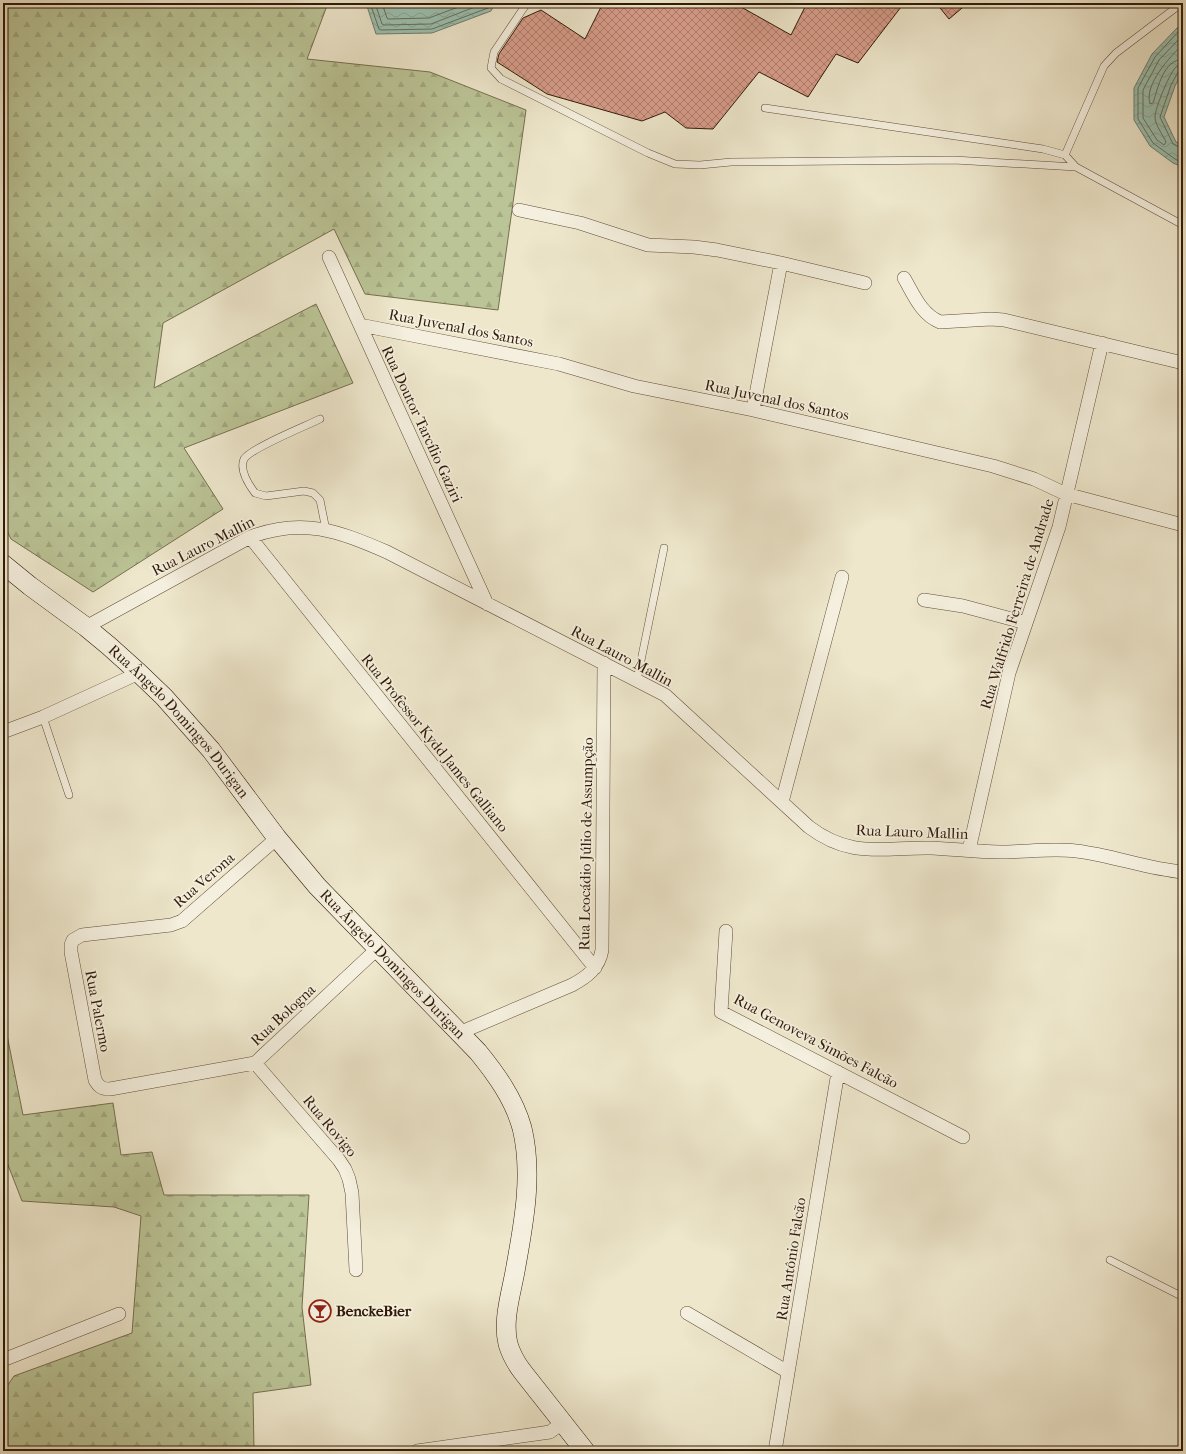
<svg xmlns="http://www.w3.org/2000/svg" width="1186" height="1454" viewBox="0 0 1186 1454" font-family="'IM FELL French Canon',serif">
<defs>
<pattern id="forest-firs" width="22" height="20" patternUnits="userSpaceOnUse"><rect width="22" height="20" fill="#bbc496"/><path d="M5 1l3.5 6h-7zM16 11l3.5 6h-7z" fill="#a1a880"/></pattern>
<pattern id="water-waves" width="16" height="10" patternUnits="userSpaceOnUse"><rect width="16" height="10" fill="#9bc1b1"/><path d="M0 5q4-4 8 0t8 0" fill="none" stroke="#86a597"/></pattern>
<pattern id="building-cross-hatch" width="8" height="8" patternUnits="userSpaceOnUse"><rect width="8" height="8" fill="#d79c8a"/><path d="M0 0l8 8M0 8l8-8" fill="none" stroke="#af7e6f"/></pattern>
</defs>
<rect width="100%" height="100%" fill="#eee7cc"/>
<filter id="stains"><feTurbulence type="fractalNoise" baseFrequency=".005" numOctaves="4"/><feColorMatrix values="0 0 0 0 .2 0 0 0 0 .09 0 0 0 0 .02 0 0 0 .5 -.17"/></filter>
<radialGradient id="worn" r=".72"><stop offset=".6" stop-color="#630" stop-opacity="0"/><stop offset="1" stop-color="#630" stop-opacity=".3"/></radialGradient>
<path fill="url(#forest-firs)" stroke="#766f4e" d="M 3,3 L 328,3 L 307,59 L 430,72 L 526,110 L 498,310 L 365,294 L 334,229 L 163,323 L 154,388 L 316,304 L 353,383 L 184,448 L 223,509 L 93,592 L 11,539 L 3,523 Z
M 3,1015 L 23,1115 L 113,1103 L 121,1155 L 152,1152 L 164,1195 L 309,1195 L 302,1307 L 311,1385 L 253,1393 L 254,1451 L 3,1451 L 3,1392 L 14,1376 L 132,1333 L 141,1216 L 114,1207 L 22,1201 L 3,1152 Z"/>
<path fill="url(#water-waves)" stroke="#707e6d" d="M 366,3 L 495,3 L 491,11 L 432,33 L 376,34 Z
M 1183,27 L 1183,71 L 1175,86 L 1164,117 L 1176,142 L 1183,145 L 1183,167 L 1173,163 L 1150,146 L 1134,120 L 1134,88 L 1152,54 L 1177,28 Z"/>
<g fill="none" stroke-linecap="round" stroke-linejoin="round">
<path stroke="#666e5c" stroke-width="1" d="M 370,3 L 379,29 L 381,30 L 432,29 L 488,8 L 491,3
M 375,3 L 382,24 L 384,25 L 431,24 L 485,3
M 382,3 L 387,18 L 388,19 L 429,18 L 469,3
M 1183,32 L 1178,32 L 1155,57 L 1138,88 L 1138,119 L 1153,143 L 1175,159 L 1183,163
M 1183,37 L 1181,37 L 1159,60 L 1143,90 L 1143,118 L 1157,140 L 1164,145 L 1166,142 C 1163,135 1155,125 1155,117 C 1155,108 1169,75 1175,68 C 1177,66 1180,65 1183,65
M 1183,44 C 1170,57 1144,84 1150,104 L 1153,103 C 1158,88 1163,60 1183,59
M 1183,70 L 1178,72 L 1171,85 L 1160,117 L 1173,144 L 1183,149"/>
</g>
<path fill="url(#building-cross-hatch)" stroke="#301a07" d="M 603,3 L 734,3 L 791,35 L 807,3 L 893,3 L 901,7 L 858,63 L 836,54 L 808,97 L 759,72 L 713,129 L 686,128 L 665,112 L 642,121 L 547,94 L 497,62 L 499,54 L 523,18 L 541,10 L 585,39 Z
M 936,3 L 968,3 L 949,19 Z"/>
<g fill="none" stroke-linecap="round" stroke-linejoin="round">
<g stroke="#604d38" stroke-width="8">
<path id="lane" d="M 527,3 L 494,52 L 491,68 L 501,79 L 648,153 L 675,164 L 700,165 L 731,162 L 954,160 L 1076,167
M 765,108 L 1043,149 L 1065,155 L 1076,167 L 1183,225
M 1065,155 L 1104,66 L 1116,53 L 1182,3
M 320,419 C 306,426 251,448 244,459 C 239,470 249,485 255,493 L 266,496 L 304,491 L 313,493 L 320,500 L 326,530
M 637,680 L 664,548
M 43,717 L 69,795
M 1110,1260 L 1183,1297"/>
</g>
<g stroke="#604d38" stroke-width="14">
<path id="street" d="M 519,210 L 580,223 L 648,245 L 694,247 L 717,250 L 781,263 L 865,283
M 329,257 L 487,604
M 904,278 C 914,295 921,314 940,322 L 991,319 L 1004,320 L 1183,363
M 360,325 L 559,364 L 634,386 L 753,410 L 993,466 L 1034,479 L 1066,494 L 1183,525
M 753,410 L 781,263
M 250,537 L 595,968
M 924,600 L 963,606 L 1026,623
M 86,627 L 250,537 C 303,517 338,531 387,552 L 665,695 L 809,827 C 851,859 883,847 931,848 C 954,849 977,852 1000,852 C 1026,852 1051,848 1076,851 C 1112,855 1147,869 1183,872
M 3,732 L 43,717 L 139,673
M 782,802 L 842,577
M 277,838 L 182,921 L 171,925 L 82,935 L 73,940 L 71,945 L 71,952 L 95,1080 C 99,1087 102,1089 110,1089 L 255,1063 L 377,949
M 969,850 L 1009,673 L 1059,527 L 1102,343
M 726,931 L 721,1012 L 963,1137
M 459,1033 L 572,985 C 587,977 599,968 602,950 L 604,663
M 255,1063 L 339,1160 L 345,1169 L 349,1179 L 352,1193 L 356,1270
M 687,1313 L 788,1372
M 3,1360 L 119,1314
M 417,1451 L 550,1432 L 562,1423
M 775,1451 L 838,1072"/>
</g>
<g stroke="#301a07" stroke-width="20">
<g id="secondary">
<path id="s1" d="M 3,564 L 30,586 L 86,627 L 109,646 L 139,673 L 164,697 L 211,750 L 277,838 L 317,886 L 478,1052 C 496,1074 514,1099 522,1128 C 533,1173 524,1222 516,1266 C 512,1291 502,1319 508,1344 C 511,1354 516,1363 522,1371 L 585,1451"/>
</g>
</g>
<use href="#lane" stroke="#f4efde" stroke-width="7"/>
<use href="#street" stroke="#f4efde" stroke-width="13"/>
<use href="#secondary" stroke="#f4efde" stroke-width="19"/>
</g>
<defs>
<g id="bar-ring" transform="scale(1.15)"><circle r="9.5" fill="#f4efde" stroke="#8f2418" stroke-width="1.5"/><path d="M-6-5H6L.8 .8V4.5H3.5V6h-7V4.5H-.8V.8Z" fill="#8f2418"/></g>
</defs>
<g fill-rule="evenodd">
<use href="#bar-ring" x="320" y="1311"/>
</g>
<g text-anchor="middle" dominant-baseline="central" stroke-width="3.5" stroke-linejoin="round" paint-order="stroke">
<g font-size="15" fill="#301a07" stroke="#f4efde">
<text transform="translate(461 328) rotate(11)">Rua Juvenal dos Santos</text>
<text transform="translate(777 400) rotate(12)">Rua Juvenal dos Santos</text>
<text transform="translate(422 424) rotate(65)">Rua Doutor Tarcílio Gaziri</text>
<text transform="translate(203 546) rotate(-27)">Rua Lauro Mallin</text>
<text transform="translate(1017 604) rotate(-73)">Rua Walfrido Ferreira de Andrade</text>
<text transform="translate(622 656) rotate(28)">Rua Lauro Mallin</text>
<text stroke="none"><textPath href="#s1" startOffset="237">Rua Ângelo Domingos Durigan</textPath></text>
<text transform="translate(435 743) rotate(51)">Rua Professor Kydd James Galliano</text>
<text transform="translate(912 832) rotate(2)">Rua Lauro Mallin</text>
<text transform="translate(586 844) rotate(-89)">Rua Leocádio Júlio de Assumpção</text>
<text transform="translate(204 880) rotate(-41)">Rua Verona</text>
<text stroke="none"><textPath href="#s1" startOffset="561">Rua Ângelo Domingos Durigan</textPath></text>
<text transform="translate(98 1011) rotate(79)">Rua Palermo</text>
<text transform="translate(283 1015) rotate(-43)">Rua Bologna</text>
<text transform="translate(816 1041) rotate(28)">Rua Genoveva Simões Falcão</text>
<text transform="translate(330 1126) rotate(50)">Rua Rovigo</text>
<text transform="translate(791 1259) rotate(-81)">Rua Antônio Falcão</text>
</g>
<g font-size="15" font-weight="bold" fill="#301a07" stroke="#f4efde" text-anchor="start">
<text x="336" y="1311">BenckeBier</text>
</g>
</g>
<rect width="1186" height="1454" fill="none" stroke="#eee7cc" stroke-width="16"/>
<rect x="4" y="4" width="1178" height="1446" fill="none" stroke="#301a07" stroke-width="2"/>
<rect x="8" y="8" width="1170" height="1438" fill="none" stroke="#301a07"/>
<rect width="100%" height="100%" filter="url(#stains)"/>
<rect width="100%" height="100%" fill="url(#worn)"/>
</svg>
